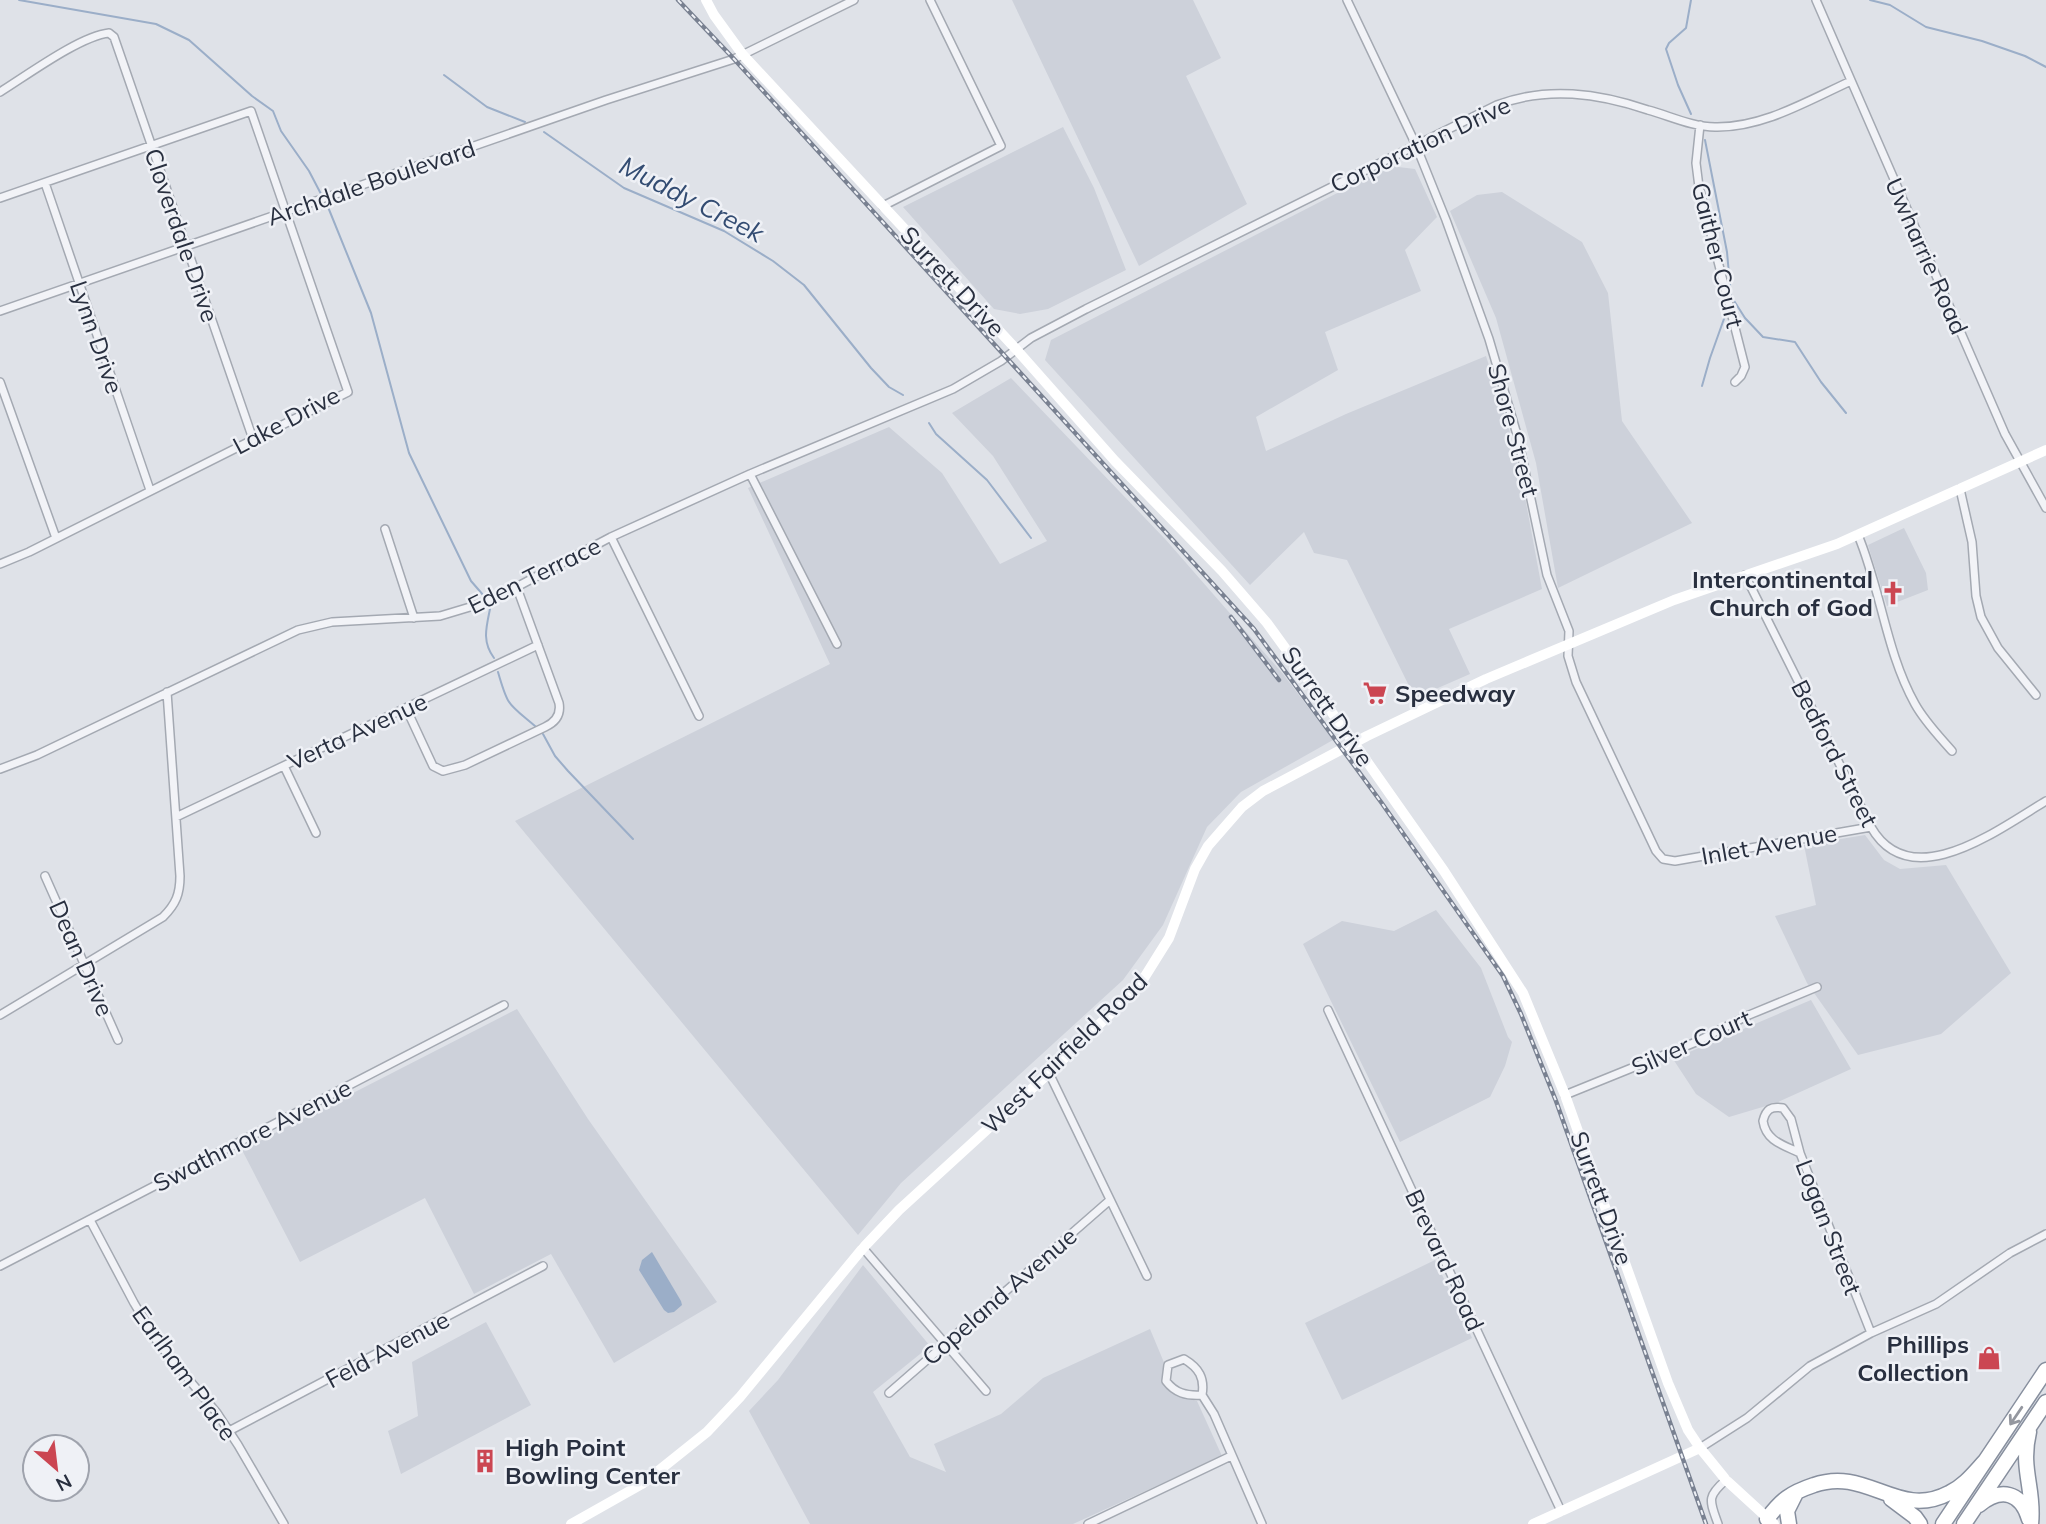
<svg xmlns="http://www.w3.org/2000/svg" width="2046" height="1524" viewBox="0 0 2046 1524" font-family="Mulish,sans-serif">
<rect width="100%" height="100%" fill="#dfe2e8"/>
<path fill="#cdd1da" d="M 1012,0 L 1193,0 L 1221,58 L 1186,76 L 1247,204 L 1139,266 Z
M 1063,127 L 1094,188 L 1126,270 L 1048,309 L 1020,314 L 994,309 L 903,207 Z
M 1390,166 L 1415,169 L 1437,217 L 1405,250 L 1421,291 L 1325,332 L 1338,370 L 1256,417 L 1266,451 L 1346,414 L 1486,356 L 1509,429 L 1522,481 L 1542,589 L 1449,629 L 1470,674 L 1415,698 L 1347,560 L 1314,553 L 1304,532 L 1250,585 L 1045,360 L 1051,340 Z
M 1502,192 L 1582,242 L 1608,293 L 1622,421 L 1692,523 L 1558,588 L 1536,463 L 1496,318 L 1450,211 L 1477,195 Z
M 1011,378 L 1166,540 L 1283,674 L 1333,740 L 1241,792 L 1207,827 L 1163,925 L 1123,980 L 901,1183 L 858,1235 L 515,821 L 830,664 L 748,488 L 889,427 L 942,473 L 1000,564 L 1047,541 L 993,456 L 952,413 Z
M 1904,528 L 1926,573 L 1928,590 L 1887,606 L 1868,545 Z
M 1865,835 L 1884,860 L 1900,869 L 1946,865 L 2011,973 L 1941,1034 L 1858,1055 L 1807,983 L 1775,916 L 1816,905 L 1804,845 Z
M 1436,910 L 1481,968 L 1508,1037 L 1512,1042 L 1505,1066 L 1490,1097 L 1400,1142 L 1303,944 L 1342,921 L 1394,931 Z
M 1811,1000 L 1851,1069 L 1776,1103 L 1729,1117 L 1696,1094 L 1673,1059 Z
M 517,1009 L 588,1119 L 717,1302 L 614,1363 L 551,1254 L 474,1294 L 425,1198 L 300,1262 L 242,1150 Z
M 1435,1260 L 1472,1338 L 1342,1400 L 1305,1323 Z
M 863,1265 L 930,1346 L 873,1392 L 910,1457 L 946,1472 L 934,1444 L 1001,1414 L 1043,1378 L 1150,1329 L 1178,1396 L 1197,1401 L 1222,1456 L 1073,1524 L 810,1524 L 749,1411 L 778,1380 Z
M 486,1322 L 531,1405 L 401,1474 L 388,1431 L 418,1416 L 412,1362 Z"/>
<path fill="#9baec8" d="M 652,1252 L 681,1301 L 682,1305 L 674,1312 L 668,1313 L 664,1310 L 639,1270 L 642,1260 Z"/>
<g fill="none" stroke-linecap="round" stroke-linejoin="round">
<path stroke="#9baec8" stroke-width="2" d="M 19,0 L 156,24 L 189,40 L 252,96 L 273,111 L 281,131 L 309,171 L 321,194
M 1691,0 L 1686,28 L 1669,43 L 1666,49 L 1678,85 L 1691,114
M 1870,0 L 1890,5 L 1926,27 L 1982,41 L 2025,56 L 2046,67
M 444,75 L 487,107 L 525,122
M 544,132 L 624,188 L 724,231 L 773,261 L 804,285 L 871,368 L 889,387 L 903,395
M 1705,140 L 1727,252 L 1731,296
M 328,207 L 371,313 L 409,453 L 471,581 L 484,596
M 1731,296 L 1745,318 L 1763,337 L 1795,342 L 1821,382 L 1846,413
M 1702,386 L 1710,358 L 1725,316
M 929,423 L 936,434 L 987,480 L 1031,538
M 490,609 C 486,628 482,642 494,658
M 498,672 C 508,707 508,703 535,726
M 543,734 L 555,756 L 568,771 L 633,839"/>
<g stroke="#a4a9b2" stroke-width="10">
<path id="street" d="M 1347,0 L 1415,143 L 1446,220 L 1489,339 L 1518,438 L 1547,575 L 1569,631 L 1568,656 L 1576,682 L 1656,851 L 1663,859 L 1675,861 L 1871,827
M 1816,0 L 2005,434 L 2046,508
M 0,92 C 26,76 80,36 109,33 L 114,37 L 253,439
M 1700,125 L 1696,163 L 1699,187 L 1745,367 L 1741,376 L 1735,382
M 45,183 L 150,490
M 0,198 L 251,111 L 348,392 L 29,552 L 0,564
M 883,206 L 1001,146 L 930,0
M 0,311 L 606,100 L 734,59 L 854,0
M 0,382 L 56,538
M 750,474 L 837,644
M 1960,489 L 1972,542 L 1976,596 L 1981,617 L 1998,648 L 2036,695
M 385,529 L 414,618
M 1858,535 C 1881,590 1886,652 1915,704 C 1925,722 1939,736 1952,751
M 611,537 L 699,716
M 1745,575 L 1871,827 C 1911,897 2000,828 2046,801
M 406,708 L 433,766 L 443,771 L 465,765 L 545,727 C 556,722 561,714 559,703 L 517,588
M 284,766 L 316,833
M 0,769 L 37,755 L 298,630 L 332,622 L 440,616 L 490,601 L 611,537 L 750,474 L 953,389 L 1001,361 L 1031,338 L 1086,309 L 1497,105 C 1547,86 1598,93 1648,110 C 1670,116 1693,127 1715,127 C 1763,128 1809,100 1851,81
M 176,817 L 538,645
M 45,876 L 118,1040
M 1328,1010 L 1561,1511
M 0,1015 L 163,917 C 176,904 180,894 180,876 L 167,692
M 1049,1073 L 1147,1276
M 1565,1095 L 1696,1042 L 1749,1015 L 1817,987
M 1800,1153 C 1783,1145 1766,1141 1763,1121 C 1766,1109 1771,1106 1783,1108 L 1791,1119 L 1800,1153 L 1871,1333
M 90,1220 L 134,1303 L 158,1343 L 217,1413 L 238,1445 L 284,1524
M 863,1248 L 986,1391
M 0,1266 L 504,1005
M 1184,1359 C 1199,1368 1205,1378 1202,1395 C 1186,1396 1175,1393 1166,1381 L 1168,1365 Z
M 889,1393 L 1110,1200
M 1202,1395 L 1214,1414 L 1262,1524
M 229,1431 L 543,1266
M 1700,1448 L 1747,1418 L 1810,1366 L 1871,1333 L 1936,1304 L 2010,1253 L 2046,1234
M 1088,1524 L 1231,1456
M 1718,1524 C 1710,1501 1706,1497 1726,1480"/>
</g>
<g stroke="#878f9e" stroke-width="17">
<path id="highway" d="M 2029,1432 C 2020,1470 2035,1489 2031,1524
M 1891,1499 L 1915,1517 L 1920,1524
M 1979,1505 C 2001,1487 2021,1492 2029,1519
M 1767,1519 C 1781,1500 1790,1493 1814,1485 C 1867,1466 1898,1520 1949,1493 C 1964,1486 1974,1473 1985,1461
M 1789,1524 L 1787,1511 L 1796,1493
M 1943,1524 L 2046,1370
M 1964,1524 L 2046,1402"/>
</g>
<use href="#street" stroke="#f2f3f7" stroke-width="7"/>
<path stroke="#fff" stroke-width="10" d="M 706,0 L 714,15 L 743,55 L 1016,349 L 1115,461 L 1222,571 L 1267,623 L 1354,743 L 1444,871 L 1523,993 L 1565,1095 L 1668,1383 L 1688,1430 L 1700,1448 L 1726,1480 L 1774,1524
M 571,1524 L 642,1484 L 707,1432 L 740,1397 L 863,1248 L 899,1210 L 1049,1073 L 1139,986 L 1169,938 L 1195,869 L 1208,846 L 1242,807 L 1263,791 L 1367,736 L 1486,679 L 1674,600 L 1837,544 L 2046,450
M 1533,1524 L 1700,1448"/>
<use href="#highway" stroke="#fff" stroke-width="14"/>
<g stroke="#798191" stroke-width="4.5">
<path id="rail" d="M 678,0 L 734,59 L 1254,629 L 1381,802 L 1503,976 L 1521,1014 L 1556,1101 L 1706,1524
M 1231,617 L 1279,680"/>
</g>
<use href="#rail" stroke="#eff1f6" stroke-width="2" stroke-dasharray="5" stroke-linecap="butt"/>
</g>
<defs><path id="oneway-shaft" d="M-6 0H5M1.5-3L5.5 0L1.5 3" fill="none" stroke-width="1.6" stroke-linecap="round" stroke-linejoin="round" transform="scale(1.75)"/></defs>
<use stroke="#94979f" href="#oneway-shaft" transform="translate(2016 1416) rotate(124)"/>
<defs>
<g id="church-bare" transform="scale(1.89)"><path d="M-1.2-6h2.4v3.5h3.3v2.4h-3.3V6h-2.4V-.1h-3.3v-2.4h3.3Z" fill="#cb4652" stroke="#eff1f6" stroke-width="2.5" paint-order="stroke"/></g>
<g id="supermarket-bare" transform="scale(1.89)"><path d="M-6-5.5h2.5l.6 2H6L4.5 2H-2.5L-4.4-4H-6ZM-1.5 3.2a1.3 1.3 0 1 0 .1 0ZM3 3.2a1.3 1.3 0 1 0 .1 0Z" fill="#cb4652" stroke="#eff1f6" stroke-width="2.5" paint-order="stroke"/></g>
<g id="shop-bare" transform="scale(1.89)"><path d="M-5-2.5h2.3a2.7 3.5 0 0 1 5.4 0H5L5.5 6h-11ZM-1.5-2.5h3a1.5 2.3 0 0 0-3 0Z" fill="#cb4652" stroke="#eff1f6" stroke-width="2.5" paint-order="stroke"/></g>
<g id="building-bare" transform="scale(1.89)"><path d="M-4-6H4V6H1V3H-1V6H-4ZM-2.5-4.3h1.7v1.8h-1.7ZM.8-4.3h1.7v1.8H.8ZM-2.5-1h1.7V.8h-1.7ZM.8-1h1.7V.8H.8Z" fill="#cb4652" stroke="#eff1f6" stroke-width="2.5" paint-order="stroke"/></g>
</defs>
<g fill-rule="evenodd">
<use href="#church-bare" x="1893" y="593"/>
<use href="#supermarket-bare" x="1375" y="693"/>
<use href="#shop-bare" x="1989" y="1358"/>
<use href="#building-bare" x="485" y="1461"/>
</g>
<g text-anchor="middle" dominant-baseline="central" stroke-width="5" stroke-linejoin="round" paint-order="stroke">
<g font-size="24" fill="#282f3f" stroke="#eff1f6">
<text transform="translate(1420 144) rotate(-25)">Corporation Drive</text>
<text transform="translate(371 182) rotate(-19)">Archdale Boulevard</text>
<text transform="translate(182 235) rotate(71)">Cloverdale Drive</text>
<text transform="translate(1718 255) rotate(76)">Gaither Court</text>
<text transform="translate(1927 256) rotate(66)">Uwharrie Road</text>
<text transform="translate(953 281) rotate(47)">Surrett Drive</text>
<text transform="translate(97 337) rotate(71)">Lynn Drive</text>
<text transform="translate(286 420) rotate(-28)">Lake Drive</text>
<text transform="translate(1514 430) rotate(75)">Shore Street</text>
<text transform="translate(534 575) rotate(-26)">Eden Terrace</text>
<text transform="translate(1328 706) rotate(55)">Surrett Drive</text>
<text transform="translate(357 731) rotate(-25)">Verta Avenue</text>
<text transform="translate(1835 753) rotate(63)">Bedford Street</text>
<text transform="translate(1769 844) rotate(-10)">Inlet Avenue</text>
<text transform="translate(82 958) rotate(66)">Dean Drive</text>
<text transform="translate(1691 1042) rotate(-24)">Silver Court</text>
<text transform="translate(1064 1053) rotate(-44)">West Fairfield Road</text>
<text transform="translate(252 1135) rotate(-27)">Swathmore Avenue</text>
<text transform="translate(1602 1198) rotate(70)">Surrett Drive</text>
<text transform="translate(1829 1227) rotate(69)">Logan Street</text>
<text transform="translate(1445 1260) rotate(65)">Brevard Road</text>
<text transform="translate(999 1296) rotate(-41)">Copeland Avenue</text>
<text transform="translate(387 1349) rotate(-28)">Feld Avenue</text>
<text transform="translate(185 1373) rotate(54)">Earlham Place</text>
</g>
<g font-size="24" font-weight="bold" fill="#282f3f" stroke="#eff1f6" text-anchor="end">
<text x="1873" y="579">Intercontinental<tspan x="1873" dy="28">Church of God</tspan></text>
<text x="1395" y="693" text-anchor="start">Speedway</text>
<text x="1969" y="1344">Phillips<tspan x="1969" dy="28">Collection</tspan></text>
<text x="505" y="1447" text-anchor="start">High Point<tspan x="505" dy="28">Bowling Center</tspan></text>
</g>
<g font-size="26" font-style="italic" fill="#334c72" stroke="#eff1f6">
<text transform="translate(692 199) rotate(27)">Muddy Creek</text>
</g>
</g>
<g transform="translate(56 1468) rotate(152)"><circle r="33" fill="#eff1f6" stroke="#9fa3ad" stroke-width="2"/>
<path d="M0-5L12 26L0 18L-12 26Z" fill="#cb4652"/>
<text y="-10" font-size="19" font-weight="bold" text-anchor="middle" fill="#282f3f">N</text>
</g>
</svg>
